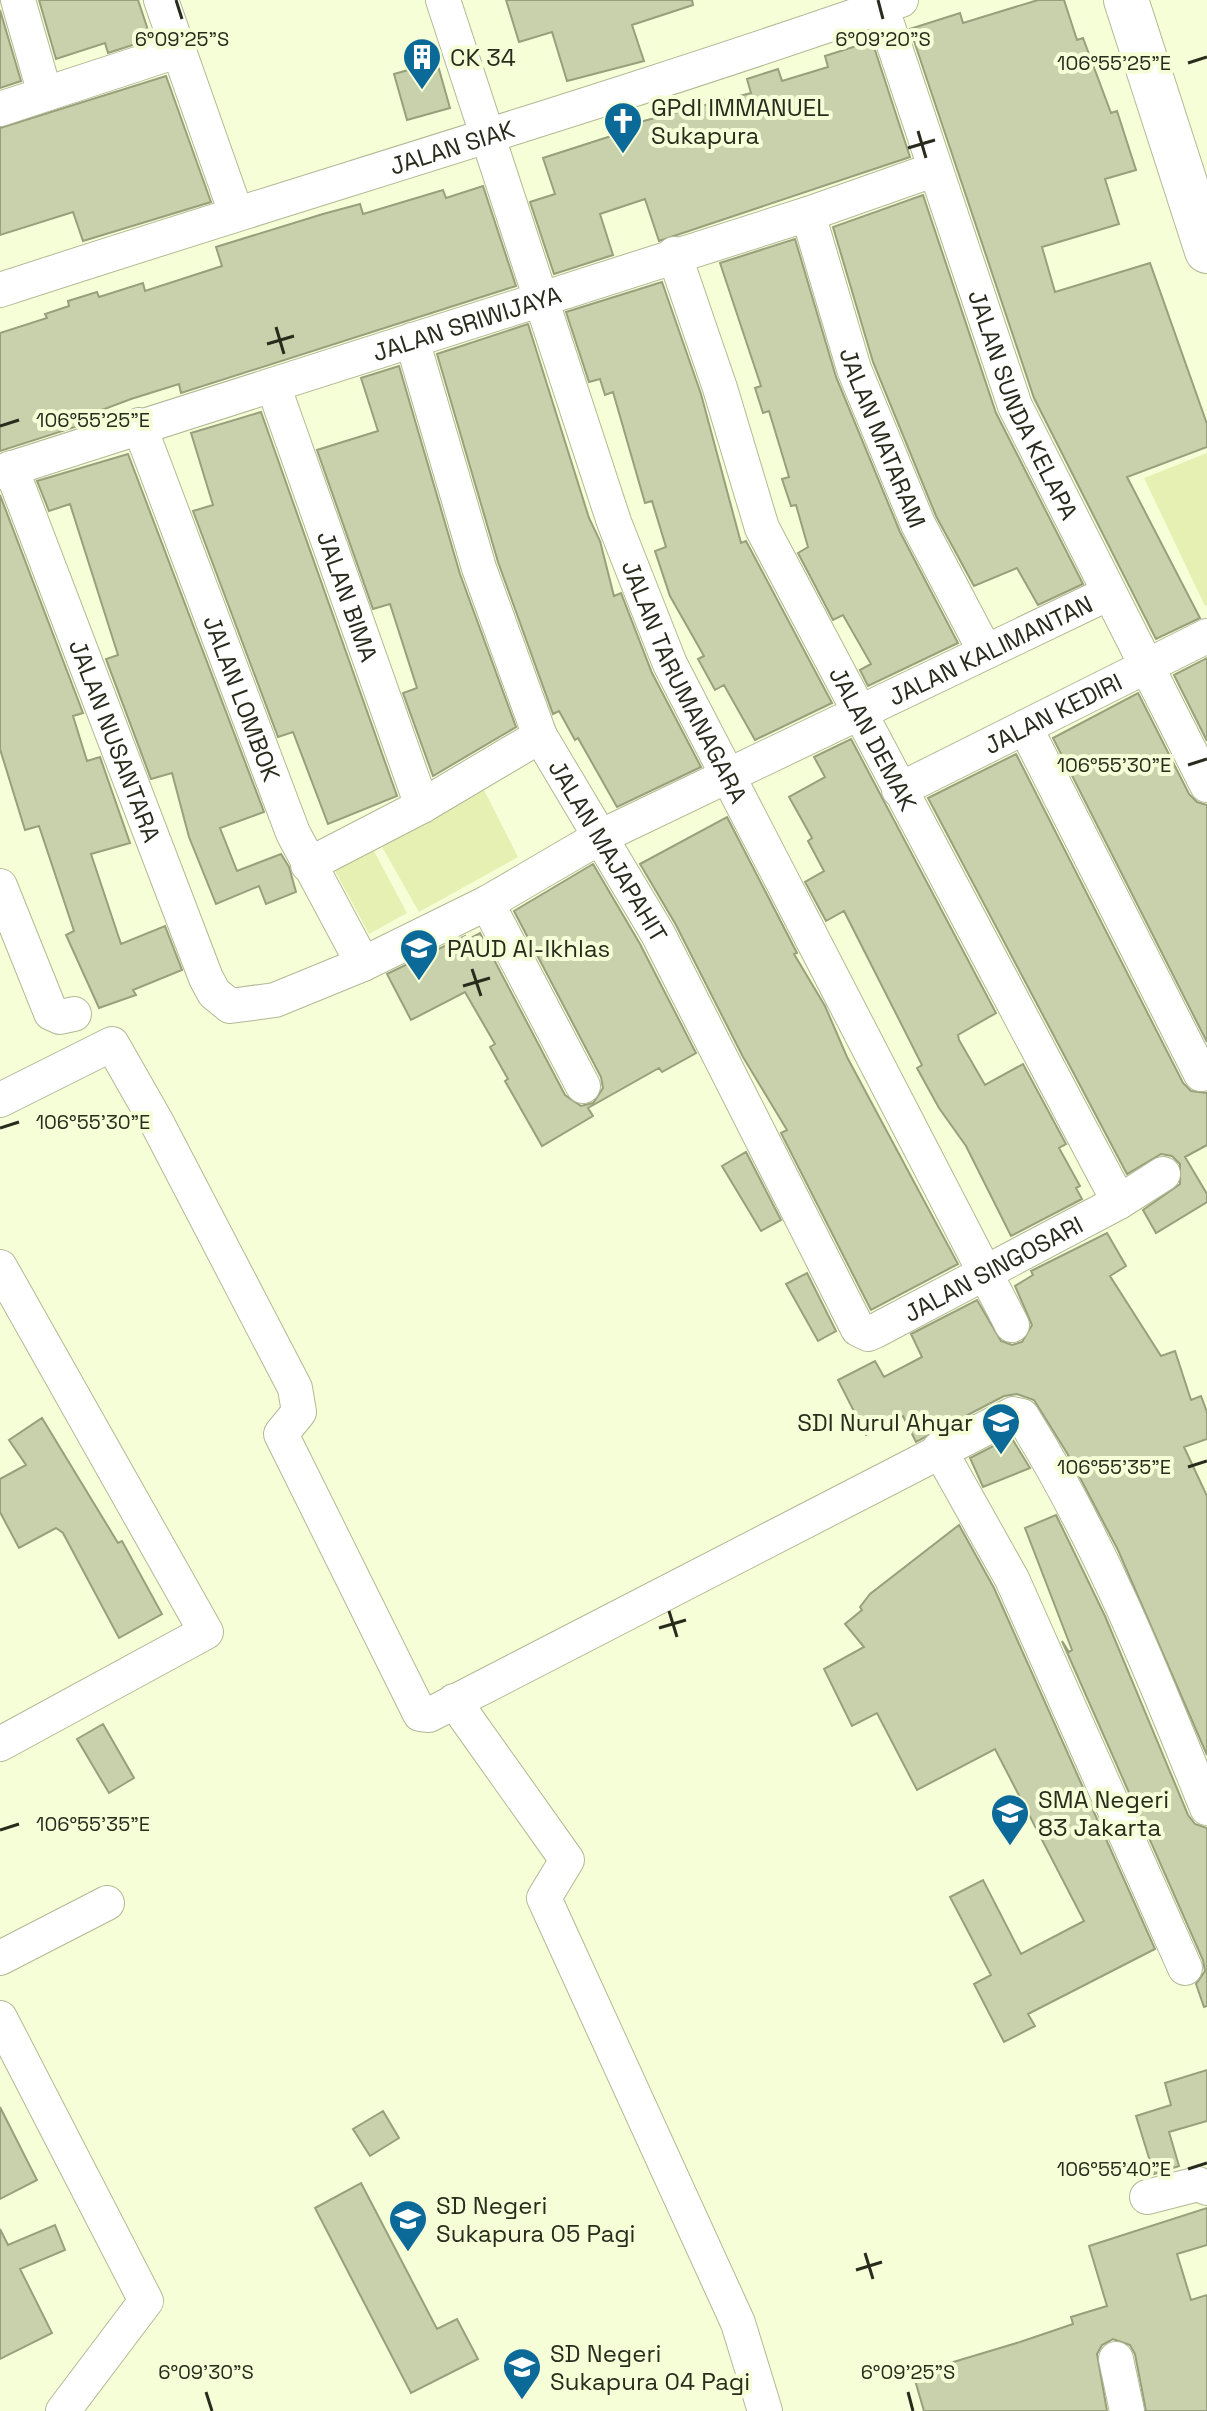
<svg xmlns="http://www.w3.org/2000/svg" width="1207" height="2411" viewBox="0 0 1207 2411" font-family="'Space Grotesk',sans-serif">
<rect width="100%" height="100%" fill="#f6fed8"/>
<path fill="#e5f0b2" d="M 1207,453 L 1207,605 L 1205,606 L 1144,478 Z
M 484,790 L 518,857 L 419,912 L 381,845 Z
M 369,842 L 407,913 L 369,934 L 330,861 Z"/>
<path fill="#c9d1ac" stroke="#989f7c" stroke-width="2" d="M 39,0 L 138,0 L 151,39 L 108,53 L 105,43 L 56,59 Z
M 506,0 L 692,0 L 693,5 L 632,25 L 644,61 L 567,81 L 552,32 L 519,42 Z
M 1038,0 L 1064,0 L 1077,40 L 1083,38 L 1111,113 L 1117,111 L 1136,170 L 1105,179 L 1119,224 L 1042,247 L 1055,292 L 1150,263 L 1207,424 L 1207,447 L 1127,477 L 1200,618 L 1156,639 L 1034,398 L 910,29 L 960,13 L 963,23 Z
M 0,10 L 21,81 L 0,88 Z
M 872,41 L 910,157 L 659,241 L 645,199 L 600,214 L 613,255 L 554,274 L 530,202 L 555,194 L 543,158 L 633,129 L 632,124 L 751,93 L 747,79 L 778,69 L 782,81 L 828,67 L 825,56 Z
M 437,62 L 450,108 L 407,120 L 394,74 Z
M 166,76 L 211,202 L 83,241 L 73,212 L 0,235 L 0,128 Z
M 483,186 L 516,286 L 181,393 L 179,384 L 131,399 L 91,414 L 94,421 L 0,451 L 0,333 L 47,318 L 45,314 L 69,306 L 68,301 L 97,292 L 99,297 L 143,283 L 145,291 L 222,266 L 216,247 L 323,214 L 360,204 L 363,214 L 443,190 L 446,198 Z
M 923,195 L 996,413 L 1083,584 L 1038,605 L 1017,568 L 974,586 L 936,516 L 873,362 L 833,227 Z
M 795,239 L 836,377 L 900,532 L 958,643 L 868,686 L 860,670 L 871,664 L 843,615 L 833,620 L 798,553 L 808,547 L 796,505 L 791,506 L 782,479 L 789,477 L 769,411 L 763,413 L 755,388 L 761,386 L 720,263 Z
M 662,282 L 701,394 L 741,543 L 746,541 L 832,703 L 755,740 L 724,685 L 715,690 L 698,659 L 704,656 L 670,596 L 655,551 L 666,547 L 652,501 L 645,503 L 613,392 L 605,395 L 600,379 L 589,382 L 566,312 Z
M 528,324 L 589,518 L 600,541 L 614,596 L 621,593 L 652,673 L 701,767 L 617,807 L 578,738 L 575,740 L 559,711 L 553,714 L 498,562 L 437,354 Z
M 399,366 L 460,574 L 516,727 L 433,776 L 403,693 L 417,688 L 390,604 L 373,609 L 317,450 L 378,431 L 361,378 Z
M 261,412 L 397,796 L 328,824 L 293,732 L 278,737 L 193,511 L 213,505 L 191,433 Z
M 128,454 L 264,812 L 220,828 L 237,871 L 281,854 L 289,867 L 296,892 L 266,904 L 259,886 L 216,904 L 189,837 L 172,773 L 151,779 L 106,659 L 118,655 L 70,504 L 49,511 L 37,481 Z
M 0,495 L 83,713 L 73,716 L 87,761 L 100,757 L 130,843 L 91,854 L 121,944 L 165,926 L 182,970 L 133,990 L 136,995 L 99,1008 L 66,935 L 74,931 L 39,826 L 25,830 L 0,749 Z
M 1207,658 L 1207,741 L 1174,675 Z
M 1138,693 L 1189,794 L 1197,802 L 1207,805 L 1207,1042 L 1053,738 Z
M 851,739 L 996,1013 L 958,1035 L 959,1040 L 985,1085 L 1023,1064 L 1066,1144 L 1059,1148 L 1080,1186 L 1076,1188 L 1082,1199 L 1011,1236 L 966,1146 L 939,1108 L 917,1068 L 922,1065 L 844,911 L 826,921 L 805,882 L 824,871 L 808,841 L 812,838 L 789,797 L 825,777 L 814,757 Z
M 1016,754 L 1183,1083 L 1191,1091 L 1207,1093 L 1207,1145 L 1185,1157 L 1207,1194 L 1207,1202 L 1156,1233 L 1143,1210 L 1180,1184 L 1180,1164 L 1172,1156 L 1161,1154 L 1127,1174 L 928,798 Z
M 727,817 L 797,953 L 794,954 L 825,1006 L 847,1057 L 958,1264 L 871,1310 L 781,1133 L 787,1130 L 743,1057 L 676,925 L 640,864 Z
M 593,864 L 640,944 L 696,1053 L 662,1072 L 659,1068 L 588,1108 L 593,1116 L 542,1146 L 505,1081 L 508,1079 L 490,1047 L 495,1044 L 465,992 L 411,1020 L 387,974 L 465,936 L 467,940 L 480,933 L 565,1095 L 581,1106 L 593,1103 L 603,1088 L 601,1077 L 514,911 Z
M 746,1152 L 781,1220 L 761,1231 L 722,1166 Z
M 1107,1233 L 1126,1266 L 1110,1276 L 1161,1356 L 1175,1351 L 1191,1400 L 1201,1396 L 1207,1412 L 1207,1439 L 1184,1447 L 1207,1496 L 1207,1755 L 1118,1550 L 1067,1453 L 1034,1400 L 1017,1394 L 1004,1396 L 916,1442 L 903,1416 L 866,1435 L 838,1380 L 875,1361 L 884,1377 L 922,1357 L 911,1334 L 977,1300 L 1001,1341 L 1012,1345 L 1022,1342 L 1032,1325 L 1015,1286 L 1033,1275 L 1031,1271 Z
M 807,1273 L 836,1331 L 818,1341 L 786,1284 Z
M 42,1418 L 118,1543 L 122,1541 L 162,1614 L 119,1638 L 63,1533 L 56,1528 L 19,1548 L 0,1512 L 0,1479 L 26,1465 L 9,1440 Z
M 1011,1437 L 1030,1468 L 983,1487 L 970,1458 Z
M 1056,1515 L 1105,1616 L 1188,1815 L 1195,1824 L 1207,1828 L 1207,2006 L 1204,2007 L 1196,1984 L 1205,1971 L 1203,1960 L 1062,1641 L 1069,1652 L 1072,1650 L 1025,1528 Z
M 959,1525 L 994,1588 L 1155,1949 L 1028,2014 L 1035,2026 L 1004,2042 L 974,1984 L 991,1975 L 950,1897 L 983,1880 L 1021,1954 L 1084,1921 L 995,1749 L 917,1790 L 877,1713 L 852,1726 L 824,1669 L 864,1647 L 845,1624 L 862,1610 L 860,1607 L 870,1594 Z
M 103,1724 L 134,1778 L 109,1793 L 77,1739 Z
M 1207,2070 L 1207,2121 L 1169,2132 L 1179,2166 L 1154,2174 L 1136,2116 L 1171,2105 L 1165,2083 Z
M 0,2107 L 37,2180 L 0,2199 Z
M 383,2111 L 399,2138 L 370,2156 L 353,2129 Z
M 361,2183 L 437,2329 L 457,2319 L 478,2359 L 411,2393 L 315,2208 Z
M 1207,2208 L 1207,2245 L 1177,2254 L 1191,2300 L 1207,2295 L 1207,2411 L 1146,2411 L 1135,2354 L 1130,2345 L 1113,2339 L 1102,2345 L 1097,2354 L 1107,2411 L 924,2411 L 912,2370 L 939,2362 L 940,2366 L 1020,2342 L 1073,2324 L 1071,2317 L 1107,2306 L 1089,2246 Z
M 55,2225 L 65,2250 L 20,2269 L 52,2333 L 0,2359 L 0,2229 L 8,2245 Z"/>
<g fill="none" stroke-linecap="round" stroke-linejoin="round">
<g stroke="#b2b995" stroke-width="36">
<g id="street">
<path d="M 18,0 L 45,94"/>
<path d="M 161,0 L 236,213"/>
<path id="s1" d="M 443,0 L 614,522 L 670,664 L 1012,1325"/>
<path id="s2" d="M 879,0 L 1015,406 L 1207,785"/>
<path d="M 0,109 L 177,51"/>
<path id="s3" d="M 808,214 L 854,369 L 918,524 L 985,651"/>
<path id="s4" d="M 674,254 L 720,388 L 762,528 L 1119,1202"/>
<path id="s5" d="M 0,290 C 300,192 603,104 901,0"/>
<path id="s6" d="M 412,340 L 479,568 L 540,736 L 658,934 L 858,1329 L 868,1334 L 875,1331 L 1119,1202 L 1163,1174"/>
<path id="s7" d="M 273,385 L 422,806"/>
<path id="s8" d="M 139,425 L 293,833 L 363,964"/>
<path id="s9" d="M 11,468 L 206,978 L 214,993 L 230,1006 L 275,1000 L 363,964 L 487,903 L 600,837 L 1109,593"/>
<path id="s10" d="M 0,472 L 808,214 L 933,170"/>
<path d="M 1025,727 L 1201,1074"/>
<path id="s11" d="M 899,790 L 1207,636"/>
<path d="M 308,865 L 422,806 L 540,736"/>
<path d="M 0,886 L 51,1013 L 60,1017 L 74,1014"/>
<path d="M 487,903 L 583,1086"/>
<path d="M 0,1100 L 112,1044 L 157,1123 L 295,1388 L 299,1412 L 281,1434 L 420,1714 L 429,1715 L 1013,1414 L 1022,1416 C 1099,1539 1153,1674 1207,1808"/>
<path d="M 0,1267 L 206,1632 L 0,1744"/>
<path d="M 939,1449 L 1012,1579 L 1185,1968"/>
<path d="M 454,1701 L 567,1860 L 544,1898 L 738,2323 L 765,2411"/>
<path d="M 0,1958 L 107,1903"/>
<path d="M 0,2018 L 146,2301 L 63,2411"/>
<path d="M 1147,2197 L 1198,2184 L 1207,2188"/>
<path d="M 1116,2359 L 1127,2411"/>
</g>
</g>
<g stroke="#b2b995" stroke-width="46">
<path id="secondary" d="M 1126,0 L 1207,251"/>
</g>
<use href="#street" stroke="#fff" stroke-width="34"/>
<use href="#secondary" stroke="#fff" stroke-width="44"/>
</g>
<path fill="none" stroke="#292b1d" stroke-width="3" d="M 176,0 L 182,19M 878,0 L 883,19M 1188,63 L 1207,57M 918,131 L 926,158M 908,148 L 935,140M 276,327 L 284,354M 267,344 L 294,336M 0,426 L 19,420M 1188,765 L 1207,759M 472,969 L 481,996M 463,986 L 490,978M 0,1128 L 19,1122M 1188,1467 L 1207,1461M 669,1611 L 677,1637M 659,1628 L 686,1620M 0,1830 L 19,1824M 1188,2169 L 1207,2163M 865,2253 L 873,2279M 856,2270 L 882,2262M 206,2392 L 212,2411M 908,2392 L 913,2411"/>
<defs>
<g id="building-pin" transform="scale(2)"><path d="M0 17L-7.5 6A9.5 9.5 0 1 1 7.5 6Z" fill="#0c6a99" stroke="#f6fed8"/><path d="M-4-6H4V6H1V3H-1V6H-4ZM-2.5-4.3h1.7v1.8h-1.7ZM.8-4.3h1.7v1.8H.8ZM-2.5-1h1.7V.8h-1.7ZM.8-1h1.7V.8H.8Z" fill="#fff"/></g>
<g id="church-pin" transform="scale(2)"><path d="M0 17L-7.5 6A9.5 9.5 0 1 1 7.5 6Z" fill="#0c6a99" stroke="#f6fed8"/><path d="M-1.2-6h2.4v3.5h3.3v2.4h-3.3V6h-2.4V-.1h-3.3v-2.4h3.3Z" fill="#fff"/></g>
<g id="school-pin" transform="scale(2)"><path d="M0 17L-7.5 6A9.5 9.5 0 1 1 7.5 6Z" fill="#0c6a99" stroke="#f6fed8"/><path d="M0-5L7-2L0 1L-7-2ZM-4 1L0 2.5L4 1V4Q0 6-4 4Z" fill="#fff"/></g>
</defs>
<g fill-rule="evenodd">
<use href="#building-pin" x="422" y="57"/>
<use href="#church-pin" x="623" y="121"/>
<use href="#school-pin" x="419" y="948"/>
<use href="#school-pin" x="1001" y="1422"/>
<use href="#school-pin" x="1010" y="1813"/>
<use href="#school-pin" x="408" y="2219"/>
<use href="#school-pin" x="522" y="2367"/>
</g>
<g text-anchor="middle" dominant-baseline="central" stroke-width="8" stroke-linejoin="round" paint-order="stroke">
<g font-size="24" fill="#292b1d" stroke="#f6fed8" text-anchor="start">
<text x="450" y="57">CK 34</text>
<text x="651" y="107">GPdI IMMANUEL<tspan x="651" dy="28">Sukapura</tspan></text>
<text x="447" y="948">PAUD Al-Ikhlas</text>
<text x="973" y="1422" text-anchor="end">SDI Nurul Ahyar</text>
<text x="1038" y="1799">SMA Negeri<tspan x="1038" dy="28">83 Jakarta</tspan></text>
<text x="436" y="2205">SD Negeri<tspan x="436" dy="28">Sukapura 05 Pagi</tspan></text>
<text x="550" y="2353">SD Negeri<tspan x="550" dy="28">Sukapura 04 Pagi</tspan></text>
</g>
<g font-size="24" fill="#292b1d" stroke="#f6fed8">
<text stroke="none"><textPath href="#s5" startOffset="474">JALAN SIAK</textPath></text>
<text stroke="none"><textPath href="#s10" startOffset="490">JALAN SRIWIJAYA</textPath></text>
<text stroke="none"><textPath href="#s2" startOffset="430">JALAN SUNDA KELAPA</textPath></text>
<text stroke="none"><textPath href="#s3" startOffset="236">JALAN MATARAM</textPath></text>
<text stroke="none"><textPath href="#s7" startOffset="224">JALAN BIMA</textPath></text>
<text stroke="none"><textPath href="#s9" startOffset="1426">JALAN KALIMANTAN</textPath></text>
<text stroke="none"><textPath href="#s1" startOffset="724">JALAN TARUMANAGARA</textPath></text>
<text stroke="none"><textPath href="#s8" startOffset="292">JALAN LOMBOK</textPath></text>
<text stroke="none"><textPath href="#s11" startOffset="172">JALAN KEDIRI</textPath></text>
<text stroke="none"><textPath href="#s4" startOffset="526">JALAN DEMAK</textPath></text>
<text stroke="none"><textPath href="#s9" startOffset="292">JALAN NUSANTARA</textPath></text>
<text stroke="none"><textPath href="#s6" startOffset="550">JALAN MAJAPAHIT</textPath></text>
<text stroke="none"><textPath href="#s6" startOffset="1242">JALAN SINGOSARI</textPath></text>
</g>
</g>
<g font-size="20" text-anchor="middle" fill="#292b1d" stroke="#f6fed8" stroke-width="8" stroke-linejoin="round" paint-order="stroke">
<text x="182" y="46">6°09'25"S</text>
<text x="883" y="46">6°09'20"S</text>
<text x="1114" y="70">106°55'25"E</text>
<text x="93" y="427">106°55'25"E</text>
<text x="1114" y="772">106°55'30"E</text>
<text x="93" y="1129">106°55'30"E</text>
<text x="1114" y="1474">106°55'35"E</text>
<text x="93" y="1831">106°55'35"E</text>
<text x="1114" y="2176">106°55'40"E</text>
<text x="206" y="2379">6°09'30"S</text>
<text x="908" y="2379">6°09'25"S</text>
</g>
</svg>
